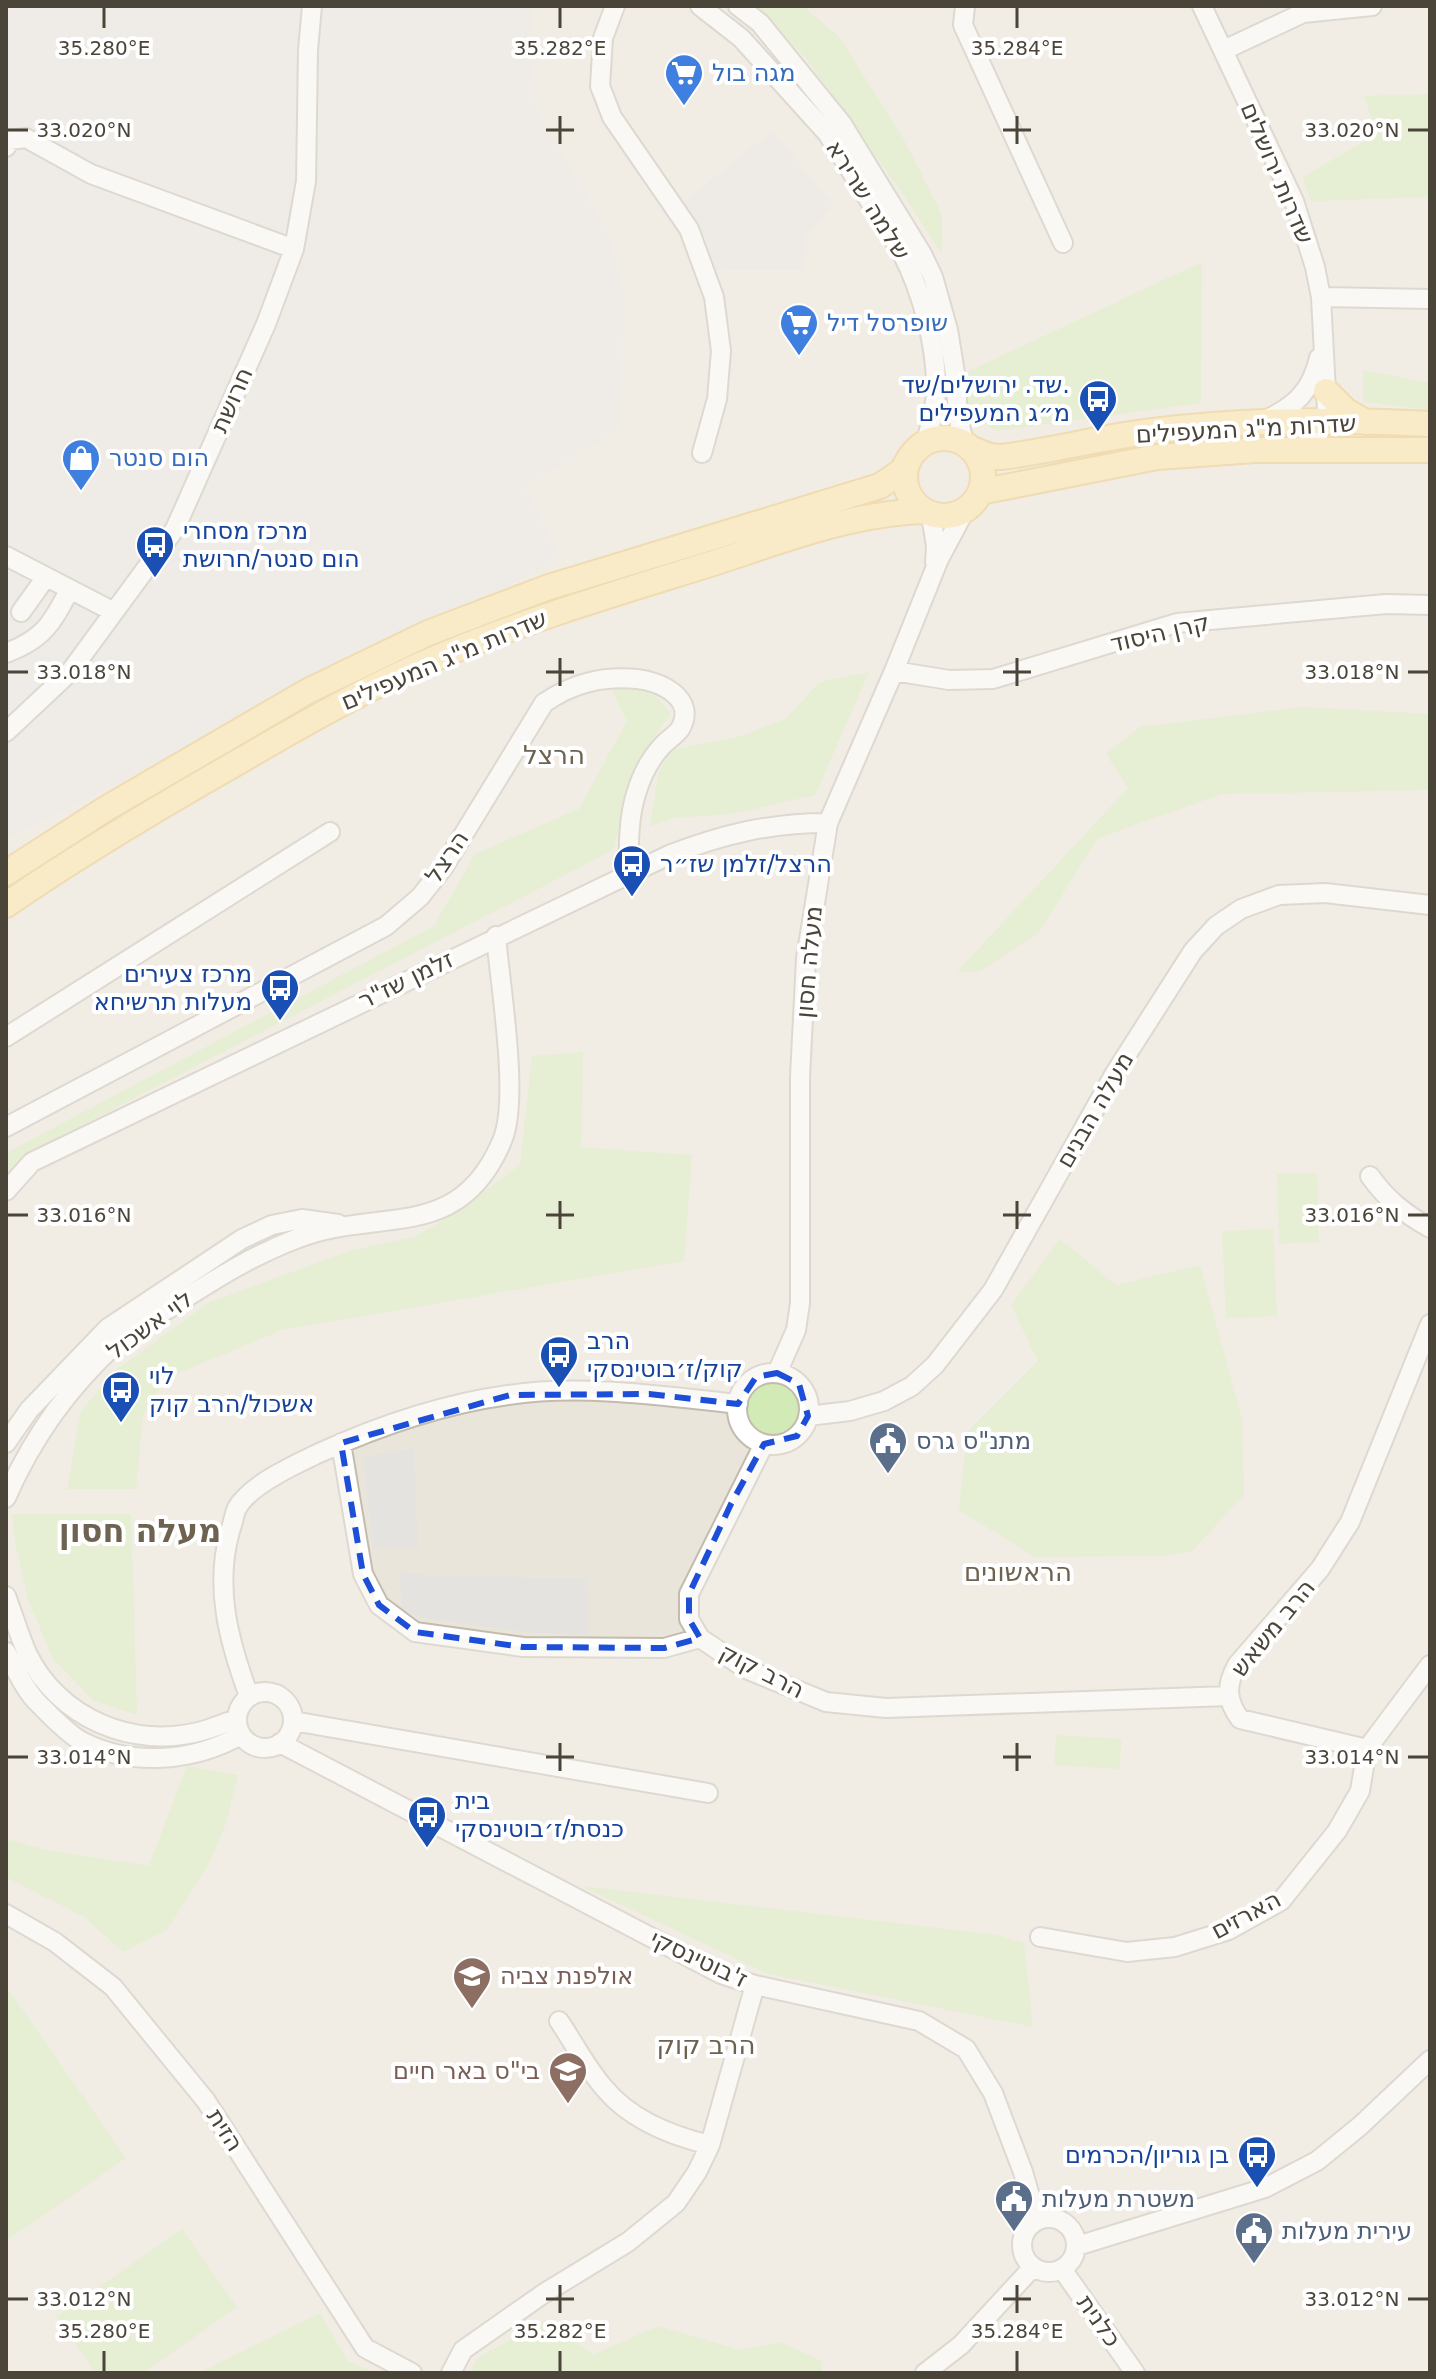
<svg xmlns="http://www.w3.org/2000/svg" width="1436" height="2379" viewBox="0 0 1436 2379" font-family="'DejaVu Sans','Noto Sans Hebrew',sans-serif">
<rect width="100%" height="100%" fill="#f6f3ec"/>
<path fill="#eae5da" d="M 6,6 L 1430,6 L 1430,2373 L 6,2373 Z"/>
<path fill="#e6e2dd" d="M 6,6 L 531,6 L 535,107 L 609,234 L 625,300 L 618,429 L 525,487 L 560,560 L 6,839 Z"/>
<path fill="#d2eab5" d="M 753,6 L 803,6 L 840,38 L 907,145 L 942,215 L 942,254 L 907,200 L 805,57 Z
M 1430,94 L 1430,197 L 1311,201 L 1303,177 L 1377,134 L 1364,96 Z
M 1202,262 L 1201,403 L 996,431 L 964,409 L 969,371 Z
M 1363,370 L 1430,383 L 1430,410 L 1363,402 Z
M 869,672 L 815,795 L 732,814 L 673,818 L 650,826 L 658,774 L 671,750 L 742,736 L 785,719 L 820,682 Z
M 610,687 L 652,692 L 671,714 C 634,759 627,795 613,850 L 30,1152 L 6,1176 L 6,1153 L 434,926 L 475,854 L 579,809 L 627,721 Z
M 1303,707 L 1430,714 L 1430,790 L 1222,794 L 1098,838 L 1038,933 L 979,972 L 957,972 L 1128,788 L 1106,754 L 1140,727 Z
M 583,1052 L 581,1147 L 692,1155 L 684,1261 L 282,1330 L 166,1378 L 143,1416 L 136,1489 L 67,1489 L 81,1411 L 116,1370 L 208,1303 L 349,1251 L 414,1237 L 456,1213 L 520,1165 L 532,1056 Z
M 1317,1173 L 1319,1242 L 1279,1244 L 1277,1174 Z
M 1273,1229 L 1277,1316 L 1226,1318 L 1222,1231 Z
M 1060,1239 L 1116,1285 L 1200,1265 L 1242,1419 L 1244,1495 L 1192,1551 L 1163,1556 L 1035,1557 L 959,1510 L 967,1432 L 1038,1361 L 1011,1305 Z
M743 1409a30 30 0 1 1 60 0a30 30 0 1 1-60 0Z
M 12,1514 L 131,1514 L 137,1715 L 94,1701 L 53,1659 L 28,1599 L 15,1543 Z
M 1056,1735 L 1122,1739 L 1119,1769 L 1054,1765 Z
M 187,1766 L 238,1775 L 225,1826 L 208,1865 L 167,1930 L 123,1952 L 83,1916 L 6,1877 L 6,1839 L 47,1850 L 149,1866 Z
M 581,1886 L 997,1935 L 1024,1943 L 1033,2027 L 769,1974 Z
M 6,1986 L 126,2158 L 6,2241 Z
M 182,2229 L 237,2307 L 143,2373 L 96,2373 L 56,2317 Z
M 320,2313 L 348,2361 L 375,2373 L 199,2373 Z
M 546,2320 L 593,2355 L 658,2326 L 740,2350 L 781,2342 L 822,2361 L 822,2373 L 470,2373 L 477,2358 Z"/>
<path fill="#e5e3e0" d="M 772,131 L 833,204 L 805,238 L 803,270 L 716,271 L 700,226 L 681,204 Z
M 414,1448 L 418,1548 L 373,1548 L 363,1457 Z
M 399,1572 L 433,1576 L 587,1578 L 588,1634 L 533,1633 L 429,1619 L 403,1611 Z"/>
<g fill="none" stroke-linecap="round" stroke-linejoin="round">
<g stroke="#c2bbae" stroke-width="22">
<path id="minor" d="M 615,6 L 603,38 L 600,86 L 612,117 L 689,229 L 714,297 L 721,351 L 717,399 L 702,453
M 700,6 L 741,38 L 827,133 L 901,251 C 922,292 937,346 936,392 C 935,409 930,426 926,442
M 738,6 L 760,23 L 842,124 L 922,254 L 933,277 L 948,330 L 955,373 L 958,415 L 964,444
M 965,6 L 963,25 L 1063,243
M 1202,6 L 1294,201 L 1315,267 L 1321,297 L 1327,411 L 1319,433 L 1305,449
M 1224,50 L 1303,13 L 1372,6
M 6,147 L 9,140 L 26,138 L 91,174 L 294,249
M 1321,297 L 1430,299
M 1265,420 C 1296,406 1311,391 1319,358
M 931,515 L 936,546 L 935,562
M 6,556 L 114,612
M 21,612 L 46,577
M 6,653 C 44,639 52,623 70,589
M 894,671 L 949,680 L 993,679 L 1177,623 L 1386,604 L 1430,605
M 6,732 L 70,672 L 175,529 L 266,324 L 294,249 L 306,181 L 308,50 L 312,6
M 6,1037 L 330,832
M 6,1127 L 386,926 L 420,897 L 443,868 L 544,703 C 573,683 602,676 637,679 C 660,681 698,699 680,729 C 676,735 667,740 662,746 C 650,759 641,777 636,794 C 628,819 629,848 628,874
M 1370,1176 C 1387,1200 1405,1214 1430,1228
M 6,1191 L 32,1162 L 669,855 C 724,834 769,823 828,823
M 1430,1324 L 1350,1522 L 1320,1569 L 1237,1665 C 1226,1685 1226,1700 1240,1719 L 1367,1749 L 1430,1665
M 777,1373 L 796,1330 L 800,1303 L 800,1077 L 806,958 L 828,823 L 894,671 L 939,559 L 965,510
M737 1409a36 36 0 1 1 72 0a36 36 0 1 1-72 0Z
M 808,1416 L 850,1411 L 884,1401 L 912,1386 L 935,1365 L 993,1290 L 1115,1073 L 1193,951 L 1216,926 L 1241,909 L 1279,895 L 1325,893 L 1430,905
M 6,1443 L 29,1410 L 108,1328 L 242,1239 L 272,1225 L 302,1219 L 338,1224
M 341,1443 L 363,1574 L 379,1605 L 415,1632 L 523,1647 L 664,1648 L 700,1638
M 764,1444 L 689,1594 L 689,1619 L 700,1638 L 746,1669 L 826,1702 L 886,1708 L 1228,1696
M 6,1498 C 32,1438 69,1386 118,1342 C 137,1325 163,1313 184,1299 C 222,1275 254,1255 296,1239 C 379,1206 458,1245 502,1141 C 520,1100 500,985 496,936
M 6,1596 C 13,1614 19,1635 27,1653 C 58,1718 133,1750 202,1731 C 213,1728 225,1723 236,1719
M 6,1652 C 16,1669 25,1691 39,1704 C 51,1716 67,1733 81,1741 C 131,1767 193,1762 241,1735
M237 1720a28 28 0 1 1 56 0a28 28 0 1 1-56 0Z
M 249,1696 C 229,1642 214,1588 230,1531 C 233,1524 234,1514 237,1508 C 250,1485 294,1465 317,1454 C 376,1427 443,1404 508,1395 C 583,1384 663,1396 738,1404
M 293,1721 L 708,1793
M 280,1743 L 721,1974 L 755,1985 L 919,2021 L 966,2049 L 993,2093 L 1023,2172 L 1037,2220
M 6,1914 L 55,1942 L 113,1987 L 206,2101 L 365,2348 L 412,2373
M 1040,1937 L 1127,1952 L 1175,1947 L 1229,1930 L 1281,1901 L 1337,1831 L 1360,1791 L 1367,1749
M 559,2021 C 574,2043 587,2069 605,2089 C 631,2120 672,2136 710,2145
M1022 2245a27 27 0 1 1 54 0a27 27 0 1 1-54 0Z
M 1077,2246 L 1265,2188 L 1317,2161 L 1360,2126 L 1430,2060
M 1062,2269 L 1135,2373
M 451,2373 L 463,2350 L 543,2294 L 628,2242 L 676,2203 L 697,2172 L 710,2145 L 755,1985
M 925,2373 L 961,2345 L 1033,2267"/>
</g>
<g stroke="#e6c16a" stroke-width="28">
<path id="major" d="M 1326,391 L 1346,411 L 1366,422
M905 477a39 39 0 1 1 78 0a39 39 0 1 1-78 0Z
M 970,448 L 989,456 L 1001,457 C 1052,451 1102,437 1153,431 C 1241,420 1342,419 1430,424
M 980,492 L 1157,457 L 1255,450 L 1430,450
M 6,873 L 107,808 L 308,691 L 428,633 L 546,588 L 880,486 L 902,471 L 910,457
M 6,905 C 81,853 159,807 238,762 C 305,723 371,685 443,655 C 529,619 617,593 707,565 C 776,543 850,513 924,511"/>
</g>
<use href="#minor" stroke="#fff" stroke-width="18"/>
<use href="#major" stroke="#ffe39c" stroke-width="24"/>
</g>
<path d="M0 0H1436V2379H0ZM 777,1373 L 799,1384 L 808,1416 L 797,1436 L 764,1444 L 731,1504 L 689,1594 L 689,1619 L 700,1638 L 664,1648 L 523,1647 L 415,1632 L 379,1605 L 363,1574 L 341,1443 L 510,1395 L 649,1394 L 738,1404 L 756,1377 Z" fill="#f6f3ec" fill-opacity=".55" fill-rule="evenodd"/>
<path fill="none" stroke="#1d4ed8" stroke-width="6" stroke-dasharray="16 10" stroke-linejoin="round" d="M 777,1373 L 799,1384 L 808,1416 L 797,1436 L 764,1444 L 731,1504 L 689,1594 L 689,1619 L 700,1638 L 664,1648 L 523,1647 L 415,1632 L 379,1605 L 363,1574 L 341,1443 L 510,1395 L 649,1394 L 738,1404 L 756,1377 Z"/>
<path fill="none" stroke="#4b4439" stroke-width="3" d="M 104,8 L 104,28M 560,8 L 560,28M 1017,8 L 1017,28M 560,116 L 560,144M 1017,116 L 1017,144M 8,130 L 28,130M 546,130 L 574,130M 1003,130 L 1031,130M 1408,130 L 1428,130M 560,658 L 560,686M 1017,658 L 1017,686M 8,672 L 28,672M 546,672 L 574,672M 1003,672 L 1031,672M 1408,672 L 1428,672M 560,1201 L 560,1229M 1017,1201 L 1017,1229M 8,1215 L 28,1215M 546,1215 L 574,1215M 1003,1215 L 1031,1215M 1408,1215 L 1428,1215M 560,1743 L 560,1771M 1017,1743 L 1017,1771M 8,1757 L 28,1757M 546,1757 L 574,1757M 1003,1757 L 1031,1757M 1408,1757 L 1428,1757M 560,2285 L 560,2313M 1017,2285 L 1017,2313M 8,2299 L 28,2299M 546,2299 L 574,2299M 1003,2299 L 1031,2299M 1408,2299 L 1428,2299M 104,2351 L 104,2371M 560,2351 L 560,2371M 1017,2351 L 1017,2371"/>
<defs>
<g id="supermarket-pin" transform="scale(2)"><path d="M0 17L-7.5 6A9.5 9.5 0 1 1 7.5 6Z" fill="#3f7fe0" stroke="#fff"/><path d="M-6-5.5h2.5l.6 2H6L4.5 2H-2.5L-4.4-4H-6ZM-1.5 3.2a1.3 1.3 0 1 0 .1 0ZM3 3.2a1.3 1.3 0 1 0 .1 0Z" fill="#fff"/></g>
<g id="bus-pin" transform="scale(2)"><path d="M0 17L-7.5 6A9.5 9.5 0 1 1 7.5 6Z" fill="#1a4fb4" stroke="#fff"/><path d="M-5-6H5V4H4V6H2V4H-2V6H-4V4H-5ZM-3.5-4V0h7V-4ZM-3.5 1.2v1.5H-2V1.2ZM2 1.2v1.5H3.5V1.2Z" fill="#fff"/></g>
<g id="shop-pin" transform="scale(2)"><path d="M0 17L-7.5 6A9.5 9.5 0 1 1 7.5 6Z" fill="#3f7fe0" stroke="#fff"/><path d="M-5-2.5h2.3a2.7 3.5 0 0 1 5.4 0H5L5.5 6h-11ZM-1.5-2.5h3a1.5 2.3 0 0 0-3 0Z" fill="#fff"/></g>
<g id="civic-pin" transform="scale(2)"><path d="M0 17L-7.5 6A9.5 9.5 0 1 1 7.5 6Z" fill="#5c6f8a" stroke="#fff"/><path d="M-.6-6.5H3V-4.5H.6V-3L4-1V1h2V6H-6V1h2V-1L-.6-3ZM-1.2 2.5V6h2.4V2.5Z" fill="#fff"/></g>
<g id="school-pin" transform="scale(2)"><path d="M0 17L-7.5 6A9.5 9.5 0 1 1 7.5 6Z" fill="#8d6e63" stroke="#fff"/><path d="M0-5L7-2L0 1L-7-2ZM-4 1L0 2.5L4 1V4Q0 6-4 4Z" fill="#fff"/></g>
</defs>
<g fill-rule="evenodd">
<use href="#supermarket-pin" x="684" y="73"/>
<use href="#supermarket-pin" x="799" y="323"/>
<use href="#bus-pin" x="1098" y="399"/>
<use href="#shop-pin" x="81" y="458"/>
<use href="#bus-pin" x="155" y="545"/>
<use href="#bus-pin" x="632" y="864"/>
<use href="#bus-pin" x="280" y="988"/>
<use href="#bus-pin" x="559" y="1355"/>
<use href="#bus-pin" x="121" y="1390"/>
<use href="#civic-pin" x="888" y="1441"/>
<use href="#bus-pin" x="427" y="1815"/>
<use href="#school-pin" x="472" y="1976"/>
<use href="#school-pin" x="568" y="2071"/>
<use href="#bus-pin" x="1257" y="2155"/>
<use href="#civic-pin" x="1014" y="2199"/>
<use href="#civic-pin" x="1254" y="2231"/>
</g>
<g text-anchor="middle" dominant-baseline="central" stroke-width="8" stroke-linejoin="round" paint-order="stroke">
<g font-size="24" fill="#366cbe" stroke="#fff" text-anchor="start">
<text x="712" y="73">מגה בול</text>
<text x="827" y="323">שופרסל דיל</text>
<text x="109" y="458">הום סנטר</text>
</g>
<g font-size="24" fill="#4b4439" stroke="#fff">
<text transform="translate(1277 173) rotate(67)">שדרות ירושלים</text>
<text transform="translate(868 200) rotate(58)">שלמה שרירא</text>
<text transform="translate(232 400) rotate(-66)">חרושת</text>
<text transform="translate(1246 429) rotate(-3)">שדרות מ"ג המעפילים</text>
<text transform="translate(1160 633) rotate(-13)">קרן היסוד</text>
<text transform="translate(444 660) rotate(-23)">שדרות מ"ג המעפילים</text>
<text transform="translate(447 857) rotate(-56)">הרצל</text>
<text transform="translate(809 962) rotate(-85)">מעלה חסון</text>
<text transform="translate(406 980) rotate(-26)">זלמן שז"ר</text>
<text transform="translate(1095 1110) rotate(-60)">מעלה הבנים</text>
<text transform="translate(150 1325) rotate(-36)">לוי אשכול</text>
<text transform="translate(1273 1628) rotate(-51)">הרב משאש</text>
<text transform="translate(762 1671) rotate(27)">הרב קוק</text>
<text transform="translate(1246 1915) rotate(-28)">הארזים</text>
<text transform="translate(699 1959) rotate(25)">ז'בוטינסקי</text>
<text transform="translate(225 2130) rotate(57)">הזית</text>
<text transform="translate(1099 2321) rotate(55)">כלנית</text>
</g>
<g font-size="24" fill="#164399" stroke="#fff" text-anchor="start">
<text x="1070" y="385" text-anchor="end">שד. ירושלים/שד.<tspan x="1070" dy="28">מ״ג המעפילים</tspan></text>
<text x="183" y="531">מרכז מסחרי<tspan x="183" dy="28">הום סנטר/חרושת</tspan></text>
<text x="660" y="864">הרצל/זלמן שז״ר</text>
<text x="252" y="974" text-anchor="end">מרכז צעירים<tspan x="252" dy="28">מעלות תרשיחא</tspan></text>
<text x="587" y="1341">הרב<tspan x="587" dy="28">קוק/ז׳בוטינסקי</tspan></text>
<text x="149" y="1376">לוי<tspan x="149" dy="28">אשכול/הרב קוק</tspan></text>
<text x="455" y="1801">בית<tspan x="455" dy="28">כנסת/ז׳בוטינסקי</tspan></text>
<text x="1229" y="2155" text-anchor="end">בן גוריון/הכרמים</text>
</g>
<g font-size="24" fill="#4e5e75" stroke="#fff" text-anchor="start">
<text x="916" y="1441">מתנ"ס גרס</text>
<text x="1042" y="2199">משטרת מעלות</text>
<text x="1282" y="2231">עירית מעלות</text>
</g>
<g font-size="24" fill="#785e54" stroke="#fff" text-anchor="start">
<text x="500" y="1976">אולפנת צביה</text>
<text x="540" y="2071" text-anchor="end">בי"ס באר חיים</text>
</g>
<g font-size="26" fill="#6e6250" stroke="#fff">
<text x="554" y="755">הרצל</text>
<text x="1018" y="1572">הראשונים</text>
<text x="706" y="2045">הרב קוק</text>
</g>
<g font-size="32" font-weight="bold" fill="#6e6250" stroke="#fff">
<text x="140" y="1531">מעלה חסון</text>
</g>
</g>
<g font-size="20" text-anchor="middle" fill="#4b4439" stroke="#fff" stroke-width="8" stroke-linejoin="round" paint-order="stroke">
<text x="104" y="55">35.280°E</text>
<text x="560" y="55">35.282°E</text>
<text x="1017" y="55">35.284°E</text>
<text x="84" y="137">33.020°N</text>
<text x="1352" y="137">33.020°N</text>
<text x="84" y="679">33.018°N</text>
<text x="1352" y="679">33.018°N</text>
<text x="84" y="1222">33.016°N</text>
<text x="1352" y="1222">33.016°N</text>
<text x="84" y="1764">33.014°N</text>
<text x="1352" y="1764">33.014°N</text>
<text x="84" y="2306">33.012°N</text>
<text x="1352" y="2306">33.012°N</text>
<text x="104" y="2338">35.280°E</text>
<text x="560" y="2338">35.282°E</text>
<text x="1017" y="2338">35.284°E</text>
</g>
<rect width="1436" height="2379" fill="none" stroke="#4b4439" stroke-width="16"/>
</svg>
